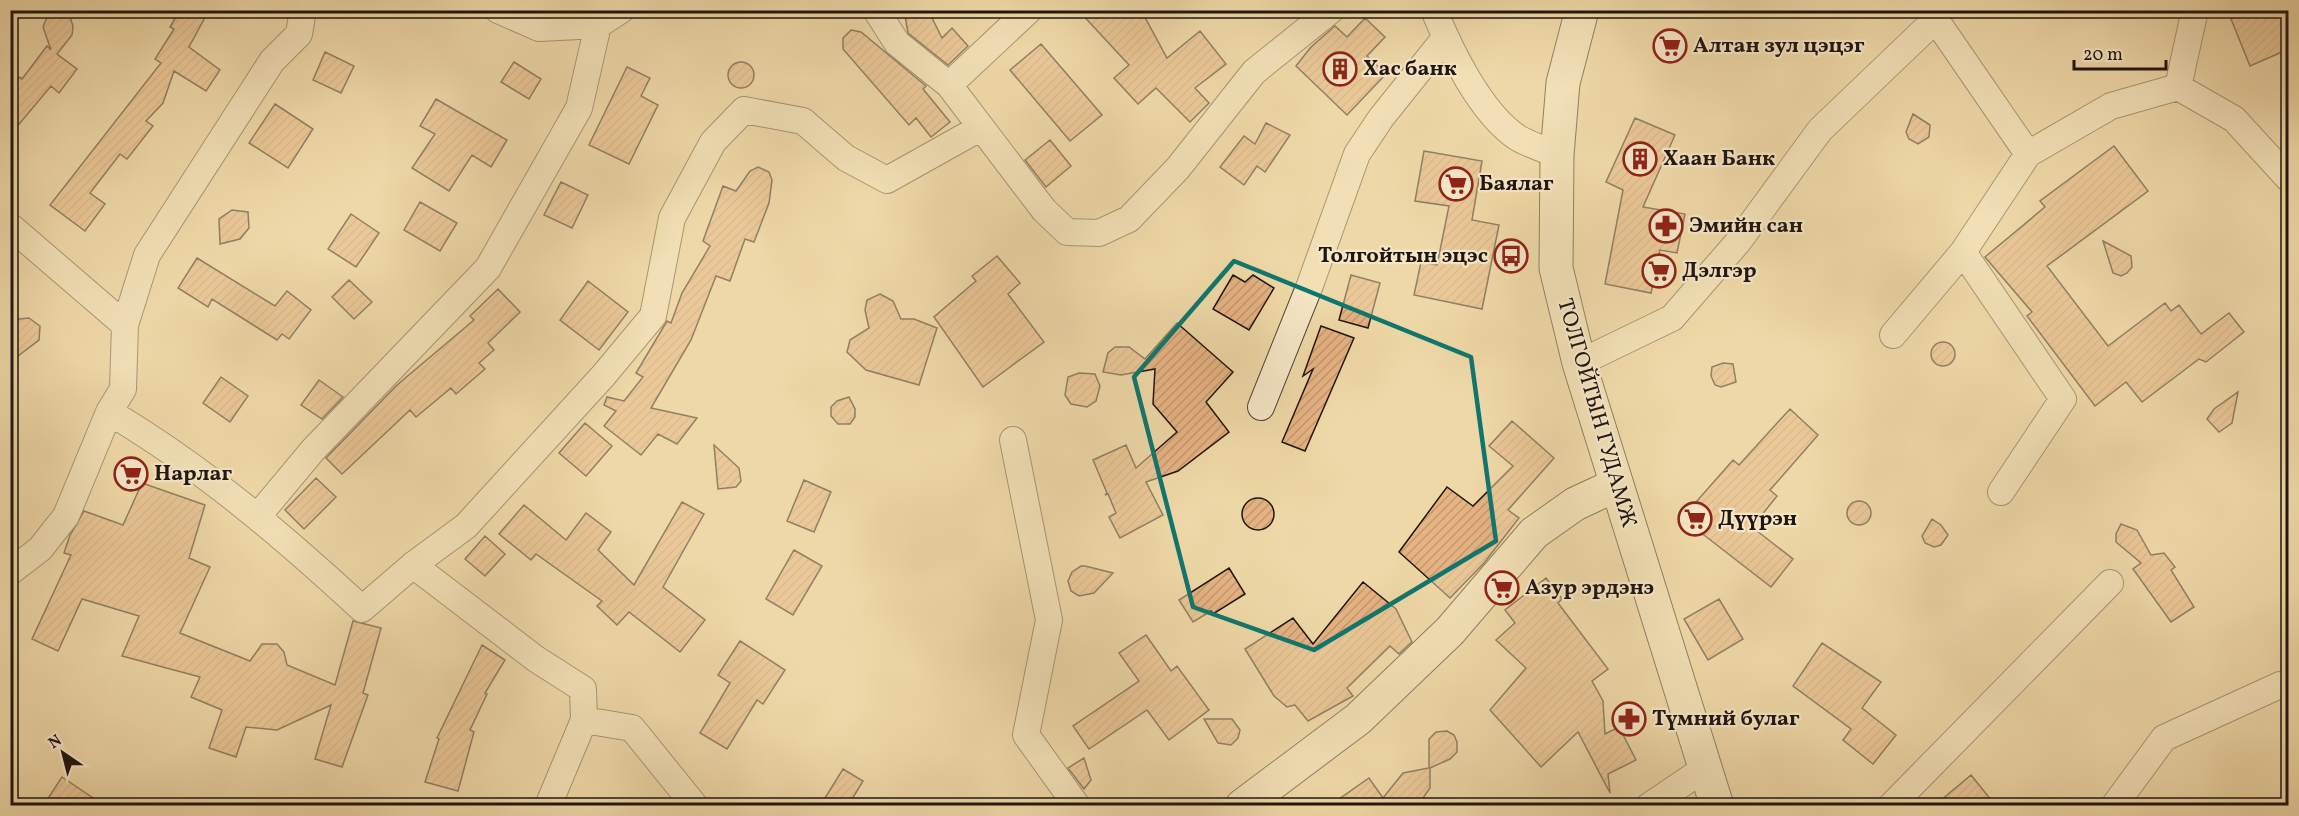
<svg xmlns="http://www.w3.org/2000/svg" width="2299" height="816" viewBox="0 0 2299 816" font-family="Vollkorn,serif">
<defs>
<pattern id="building-hatch" width="6" height="6" patternUnits="userSpaceOnUse" patternTransform="scale(1.5)"><rect width="6" height="6" fill="#e6b383"/><path d="M-1 1l2-2M0 6l6-6M5 7l2-2" fill="none" stroke="#c59970"/></pattern>
</defs>
<rect width="100%" height="100%" fill="#efd8a7"/>
<filter id="stains"><feTurbulence type="fractalNoise" baseFrequency=".00333" numOctaves="4"/><feColorMatrix values="0 0 0 0 .2 0 0 0 0 .09 0 0 0 0 .02 0 0 0 .5 -.17"/></filter>
<radialGradient id="worn" r=".72"><stop offset=".6" stop-color="#630" stop-opacity="0"/><stop offset="1" stop-color="#630" stop-opacity=".3"/></radialGradient>
<path fill="url(#building-hatch)" stroke="#201510" stroke-width="1.5" d="M 180,10 L 209,10 L 189,47 L 220,70 L 206,91 L 174,71 L 163,103 L 146,121 L 153,126 L 127,159 L 120,154 L 90,193 L 105,204 L 85,231 L 50,205 L 161,63 L 155,59 L 174,29 L 170,27 Z
M 904,10 L 928,10 L 942,38 L 952,28 L 968,46 L 948,65 L 908,33 Z
M 1078,10 L 1141,10 L 1167,58 L 1200,31 L 1226,64 L 1195,88 L 1209,103 L 1190,122 L 1156,88 L 1138,104 L 1114,78 L 1129,65 Z
M 2253,10 L 2289,10 L 2289,49 L 2250,66 L 2231,19 Z
M 56,12 L 70,17 L 73,26 L 72,35 L 57,54 L 77,69 L 59,93 L 51,86 L 10,135 L 10,89 L 20,77 L 22,79 L 47,46 L 51,50 L 43,27 L 47,17 Z
M 1365,18 L 1385,37 L 1367,56 L 1386,74 L 1347,115 L 1296,66 L 1311,47 L 1335,26 L 1347,37 Z
M 851,30 L 861,32 L 926,86 L 923,89 L 950,122 L 931,137 L 916,118 L 909,125 L 843,49 L 843,38 Z
M 1041,44 L 1102,115 L 1070,141 L 1010,70 Z
M 325,52 L 354,66 L 341,93 L 313,80 Z
M 514,62 L 541,79 L 529,99 L 501,82 Z
M728 75a13 13 0 1 1 26 0a13 13 0 1 1-26 0Z
M 627,67 L 650,78 L 641,96 L 658,105 L 629,164 L 589,145 Z
M 436,99 L 507,140 L 491,167 L 472,155 L 449,191 L 412,168 L 435,134 L 420,126 Z
M 275,104 L 313,129 L 288,168 L 249,143 Z
M 1913,114 L 1930,125 L 1929,137 L 1918,144 L 1909,139 L 1906,132 Z
M 1635,118 L 1675,135 L 1643,207 L 1685,214 L 1677,253 L 1660,250 L 1651,293 L 1605,284 L 1623,190 L 1606,182 Z
M 1266,123 L 1290,135 L 1265,172 L 1257,166 L 1244,185 L 1220,167 L 1244,136 L 1255,144 Z
M 1050,140 L 1071,166 L 1046,187 L 1025,160 Z
M 2114,146 L 2148,191 L 2047,266 L 2108,346 L 2165,303 L 2171,311 L 2179,305 L 2201,334 L 2229,313 L 2244,332 L 2206,362 L 2199,359 L 2142,402 L 2126,382 L 2095,406 L 2027,316 L 2032,312 L 1985,257 L 2045,207 L 2040,201 Z
M 1424,151 L 1482,161 L 1472,220 L 1499,225 L 1482,309 L 1414,295 L 1421,262 L 1437,265 L 1449,206 L 1415,201 Z
M 758,167 L 769,172 L 772,180 L 769,203 L 754,242 L 745,239 L 730,281 L 716,276 L 691,340 L 651,408 L 697,418 L 677,444 L 658,434 L 641,455 L 604,426 L 616,411 L 604,405 L 607,397 L 624,401 L 643,377 L 636,373 L 667,321 L 671,323 L 682,293 L 710,246 L 703,241 L 723,186 L 736,191 L 750,171 Z
M 561,182 L 588,195 L 572,228 L 544,215 Z
M 420,202 L 457,223 L 440,251 L 404,230 Z
M 232,210 L 248,212 L 249,228 L 240,239 L 220,244 L 219,219 Z
M 351,214 L 379,233 L 356,267 L 328,249 Z
M 2103,241 L 2131,256 L 2132,267 L 2127,273 L 2121,276 L 2113,273 Z
M 997,256 L 1020,283 L 1008,294 L 1044,342 L 983,387 L 934,317 L 976,281 L 972,276 Z
M 197,258 L 275,306 L 287,291 L 311,310 L 289,339 L 282,334 L 277,340 L 212,299 L 208,307 L 178,288 Z
M 1233,275 L 1245,282 L 1253,275 L 1274,288 L 1249,330 L 1213,309 Z
M 1351,275 L 1380,283 L 1368,328 L 1339,320 Z
M 349,280 L 372,302 L 354,319 L 332,297 Z
M 588,281 L 628,312 L 599,350 L 560,320 Z
M 498,289 L 520,312 L 488,343 L 494,350 L 479,363 L 485,369 L 456,394 L 451,388 L 416,417 L 410,410 L 342,474 L 326,458 L 397,385 L 474,320 L 470,316 Z
M 880,294 L 893,301 L 901,319 L 914,319 L 937,328 L 919,385 L 866,370 L 847,352 L 850,340 L 869,328 L 865,310 L 867,300 Z
M 29,318 L 40,326 L 39,340 L 10,362 L 12,326 L 19,319 Z
M 1177,323 L 1233,372 L 1206,402 L 1229,432 L 1178,471 L 1146,482 L 1163,515 L 1120,538 L 1109,517 L 1116,513 L 1108,494 L 1105,495 L 1107,493 L 1093,460 L 1126,445 L 1136,468 L 1177,432 L 1153,404 L 1155,369 L 1121,375 L 1103,372 L 1108,353 L 1115,347 L 1129,347 L 1145,359 Z
M 1321,326 L 1354,338 L 1305,451 L 1282,442 L 1313,369 L 1303,376 Z
M1931 354a12 12 0 1 1 24 0a12 12 0 1 1-24 0Z
M 1723,363 L 1733,364 L 1736,382 L 1721,387 L 1715,385 L 1711,376 L 1712,367 Z
M 1079,373 L 1095,374 L 1100,386 L 1096,401 L 1087,407 L 1071,404 L 1065,395 L 1068,377 Z
M 221,377 L 248,396 L 230,422 L 203,403 Z
M 319,380 L 343,397 L 322,419 L 301,405 Z
M 2238,392 L 2232,423 L 2219,432 L 2207,419 L 2214,409 Z
M 849,397 L 855,409 L 855,417 L 850,424 L 838,424 L 831,416 L 831,407 L 837,401 Z
M 1790,409 L 1818,435 L 1770,490 L 1777,496 L 1752,527 L 1793,559 L 1771,587 L 1682,518 L 1733,460 L 1739,465 Z
M 1512,421 L 1554,458 L 1508,510 L 1519,518 L 1484,563 L 1450,598 L 1399,552 L 1447,487 L 1473,506 L 1513,466 L 1489,446 Z
M 585,423 L 612,446 L 586,476 L 559,453 Z
M 714,445 L 739,468 L 741,481 L 736,487 L 718,489 Z
M 316,478 L 336,497 L 304,529 L 285,510 Z
M 804,480 L 831,492 L 814,532 L 787,521 Z
M 142,483 L 205,505 L 189,558 L 210,567 L 180,633 L 250,661 L 262,644 L 277,644 L 284,652 L 287,665 L 335,685 L 353,621 L 381,628 L 363,693 L 368,695 L 342,767 L 315,759 L 331,705 L 277,730 L 246,727 L 236,757 L 209,748 L 222,710 L 191,697 L 200,677 L 122,656 L 139,616 L 82,599 L 58,651 L 32,639 L 71,555 L 64,553 L 70,535 L 84,511 L 123,525 Z
M1242 514a16 16 0 1 1 32 0a16 16 0 1 1-32 0Z
M1847 513a12 12 0 1 1 24 0a12 12 0 1 1-24 0Z
M 682,502 L 704,514 L 663,587 L 705,620 L 680,652 L 629,612 L 617,625 L 597,606 L 602,601 L 536,554 L 531,560 L 499,534 L 524,505 L 566,540 L 586,513 L 611,532 L 598,550 L 634,585 Z
M 1932,519 L 1941,525 L 1948,535 L 1941,545 L 1934,547 L 1925,543 L 1922,536 Z
M 2121,524 L 2137,530 L 2151,555 L 2164,553 L 2175,567 L 2171,570 L 2194,607 L 2171,622 L 2133,569 L 2141,563 L 2116,542 L 2116,534 Z
M 485,536 L 505,554 L 485,576 L 465,559 Z
M 794,550 L 822,566 L 793,615 L 766,599 Z
M 1081,566 L 1085,566 L 1113,573 L 1094,593 L 1079,596 L 1071,591 L 1068,581 L 1072,572 Z
M 1229,568 L 1245,594 L 1213,614 L 1211,611 L 1193,622 L 1179,600 Z
M 1546,578 L 1562,599 L 1558,603 L 1608,669 L 1592,681 L 1603,701 L 1605,734 L 1619,727 L 1636,760 L 1608,774 L 1610,793 L 1578,732 L 1541,767 L 1490,710 L 1526,668 L 1496,640 L 1515,623 L 1505,610 Z
M 1363,582 L 1396,609 L 1412,642 L 1399,654 L 1390,646 L 1347,688 L 1353,696 L 1308,721 L 1295,705 L 1287,707 L 1274,696 L 1245,649 L 1293,618 L 1313,644 Z
M 1719,599 L 1743,639 L 1708,660 L 1684,619 Z
M 1146,635 L 1171,671 L 1177,666 L 1209,710 L 1169,740 L 1147,710 L 1089,749 L 1073,726 L 1139,681 L 1119,653 Z
M 740,641 L 785,670 L 763,704 L 757,700 L 727,749 L 700,733 L 730,683 L 718,675 Z
M 1822,643 L 1881,682 L 1862,708 L 1896,735 L 1873,764 L 1843,740 L 1851,729 L 1793,686 Z
M 482,645 L 505,660 L 485,693 L 487,694 L 470,730 L 474,732 L 458,791 L 425,782 L 439,739 L 437,738 Z
M 1204,719 L 1232,719 L 1240,730 L 1238,738 L 1231,745 L 1218,743 Z
M 1447,731 L 1454,735 L 1457,742 L 1457,752 L 1450,759 L 1430,768 L 1430,788 L 1421,801 L 1400,806 L 1329,806 L 1369,778 L 1383,798 L 1403,773 L 1429,768 L 1429,739 L 1436,732 Z
M 1084,758 L 1091,780 L 1084,789 L 1068,768 Z
M 843,769 L 863,781 L 848,806 L 820,806 Z
M 1971,775 L 1996,806 L 1934,806 Z
M 62,777 L 105,806 L 43,806 Z"/>
<g fill="none" stroke-linecap="round" stroke-linejoin="round">
<g stroke="#544636" stroke-width="28">
<path id="street" d="M 498,10 L 539,28 L 598,25 L 621,10
M 876,10 L 897,43 L 949,85 L 1044,210 L 1067,232 L 1099,233 L 1129,219 L 1178,168 L 1254,72 L 1331,10
M 1434,10 C 1450,50 1481,114 1518,138 C 1530,145 1545,149 1557,155
M 1929,10 L 2028,154 L 2111,106 L 2178,87 L 2234,119 L 2288,178
M 949,85 L 1029,10
M 2178,87 L 2195,10
M 10,226 L 125,325
M 1893,335 L 1963,252
M 1579,363 L 1672,318 L 1738,242 L 1820,130 L 1935,20
M 1261,407 L 1310,285 L 1357,154 L 1381,118 L 1445,38
M 109,412 C 202,467 283,536 362,609 L 413,565 L 466,526 L 603,376 L 653,316 L 672,218 L 713,142 L 744,110 L 803,121 L 846,158 L 887,180 L 980,128
M 1013,440 L 1049,620 L 1026,735 L 1077,806
M 2001,492 L 2063,399 L 1963,252 L 2028,154
M 258,516 L 313,450 L 488,268 L 579,108 L 598,25
M 413,565 L 536,659 L 583,689 L 584,720 L 548,806
M 10,572 L 40,549 L 66,516 L 109,412 L 123,389 L 125,325 L 147,255 L 272,61 L 299,34 L 303,10
M 584,720 L 632,728 L 695,806
M 1649,806 L 1704,769
M 1891,806 L 2110,583
M 2114,806 L 2164,738 L 2280,685 L 2288,685"/>
</g>
<g stroke="#201510" stroke-width="35">
<path id="secondary" d="M 1582,10 L 1563,83 L 1557,155 L 1556,268 L 1579,363 L 1717,806
M 1242,806 L 1358,719 L 1450,631 L 1534,533 L 1575,504 L 1616,485"/>
</g>
<use href="#street" stroke="#f5e6c6" stroke-width="26"/>
<use href="#secondary" stroke="#f5e6c6" stroke-width="33"/>
</g>
<path d="M0 0H2299V816H0ZM 1234,261 L 1471,357 L 1496,541 L 1314,650 L 1193,607 L 1134,377 Z" fill="#efd8a7" fill-opacity=".55" fill-rule="evenodd"/>
<path fill="none" stroke="#0f766e" stroke-width="4.5" stroke-linejoin="round" d="M 1234,261 L 1471,357 L 1496,541 L 1314,650 L 1193,607 L 1134,377 Z"/>
<defs>
<g id="supermarket-ring" transform="scale(1.725)"><circle r="9.5" fill="#f5e6c6" stroke="#8f2418" stroke-width="1.5"/><path d="M-6-5.5h2.5l.6 2H6L4.5 2H-2.5L-4.4-4H-6ZM-1.5 3.2a1.3 1.3 0 1 0 .1 0ZM3 3.2a1.3 1.3 0 1 0 .1 0Z" fill="#8f2418"/></g>
<g id="building-ring" transform="scale(1.725)"><circle r="9.5" fill="#f5e6c6" stroke="#8f2418" stroke-width="1.5"/><path d="M-4-6H4V6H1V3H-1V6H-4ZM-2.5-4.3h1.7v1.8h-1.7ZM.8-4.3h1.7v1.8H.8ZM-2.5-1h1.7V.8h-1.7ZM.8-1h1.7V.8H.8Z" fill="#8f2418"/></g>
<g id="pharmacy-ring" transform="scale(1.725)"><circle r="9.5" fill="#f5e6c6" stroke="#8f2418" stroke-width="1.5"/><path d="M-2-6h4v4h4v4h-4v4h-4v-4h-4v-4h4Z" fill="#8f2418"/></g>
<g id="bus-ring" transform="scale(1.725)"><circle r="9.5" fill="#f5e6c6" stroke="#8f2418" stroke-width="1.5"/><path d="M-5-6H5V4H4V6H2V4H-2V6H-4V4H-5ZM-3.5-4V0h7V-4ZM-3.5 1.2v1.5H-2V1.2ZM2 1.2v1.5H3.5V1.2Z" fill="#8f2418"/></g>
</defs>
<g fill-rule="evenodd">
<use href="#supermarket-ring" x="1670" y="46"/>
<use href="#building-ring" x="1340" y="69"/>
<use href="#building-ring" x="1640" y="159"/>
<use href="#supermarket-ring" x="1456" y="184"/>
<use href="#pharmacy-ring" x="1666" y="226"/>
<use href="#bus-ring" x="1511" y="256"/>
<use href="#supermarket-ring" x="1659" y="271"/>
<use href="#supermarket-ring" x="131" y="474"/>
<use href="#supermarket-ring" x="1695" y="519"/>
<use href="#supermarket-ring" x="1502" y="588"/>
<use href="#pharmacy-ring" x="1629" y="719"/>
</g>
<g text-anchor="middle" dominant-baseline="central" stroke-width="4.5" stroke-linejoin="round" paint-order="stroke">
<g font-size="22" font-weight="bold" fill="#201510" stroke="#f5e6c6" text-anchor="start">
<text x="1693" y="46">Алтан зул цэцэг</text>
<text x="1363" y="69">Хас банк</text>
<text x="1663" y="159">Хаан Банк</text>
<text x="1479" y="184">Баялаг</text>
<text x="1689" y="226">Эмийн сан</text>
<text x="1488" y="256" text-anchor="end">Толгойтын эцэс</text>
<text x="1682" y="271">Дэлгэр</text>
<text x="154" y="474">Нарлаг</text>
<text x="1718" y="519">Дүүрэн</text>
<text x="1525" y="588">Азур эрдэнэ</text>
<text x="1652" y="719">Түмний булаг</text>
</g>
<g font-size="22" fill="#201510" stroke="#f5e6c6">
<text transform="translate(1596 413) rotate(74)">ТОЛГОЙТЫН ГУДАМЖ</text>
</g>
</g>
<rect width="2299" height="816" fill="none" stroke="#efd8a7" stroke-width="36"/>
<rect x="12" y="12" width="2275" height="792" fill="none" stroke="#201510" stroke-width="3"/>
<rect x="18" y="18" width="2263" height="780" fill="none" stroke="#201510" stroke-width="1.5"/>
<g transform="translate(63 753) rotate(325)" stroke="#f5e6c6" stroke-width="4.5" paint-order="stroke">
<path d="M0-4.5L10 22L0 15L-10 22Z" fill="#201510"/>
<text y="-9" font-size="16" font-weight="bold" text-anchor="middle" fill="#201510">N</text>
</g>
<path d="M2074 60v9h92v-9" fill="none" stroke="#201510" stroke-width="3"/>
<text x="2083" y="60" font-size="18" fill="#201510" stroke="#f5e6c6" stroke-width="4.5" paint-order="stroke">20 m</text>
<rect width="100%" height="100%" filter="url(#stains)"/>
<rect width="100%" height="100%" fill="url(#worn)"/>
</svg>
